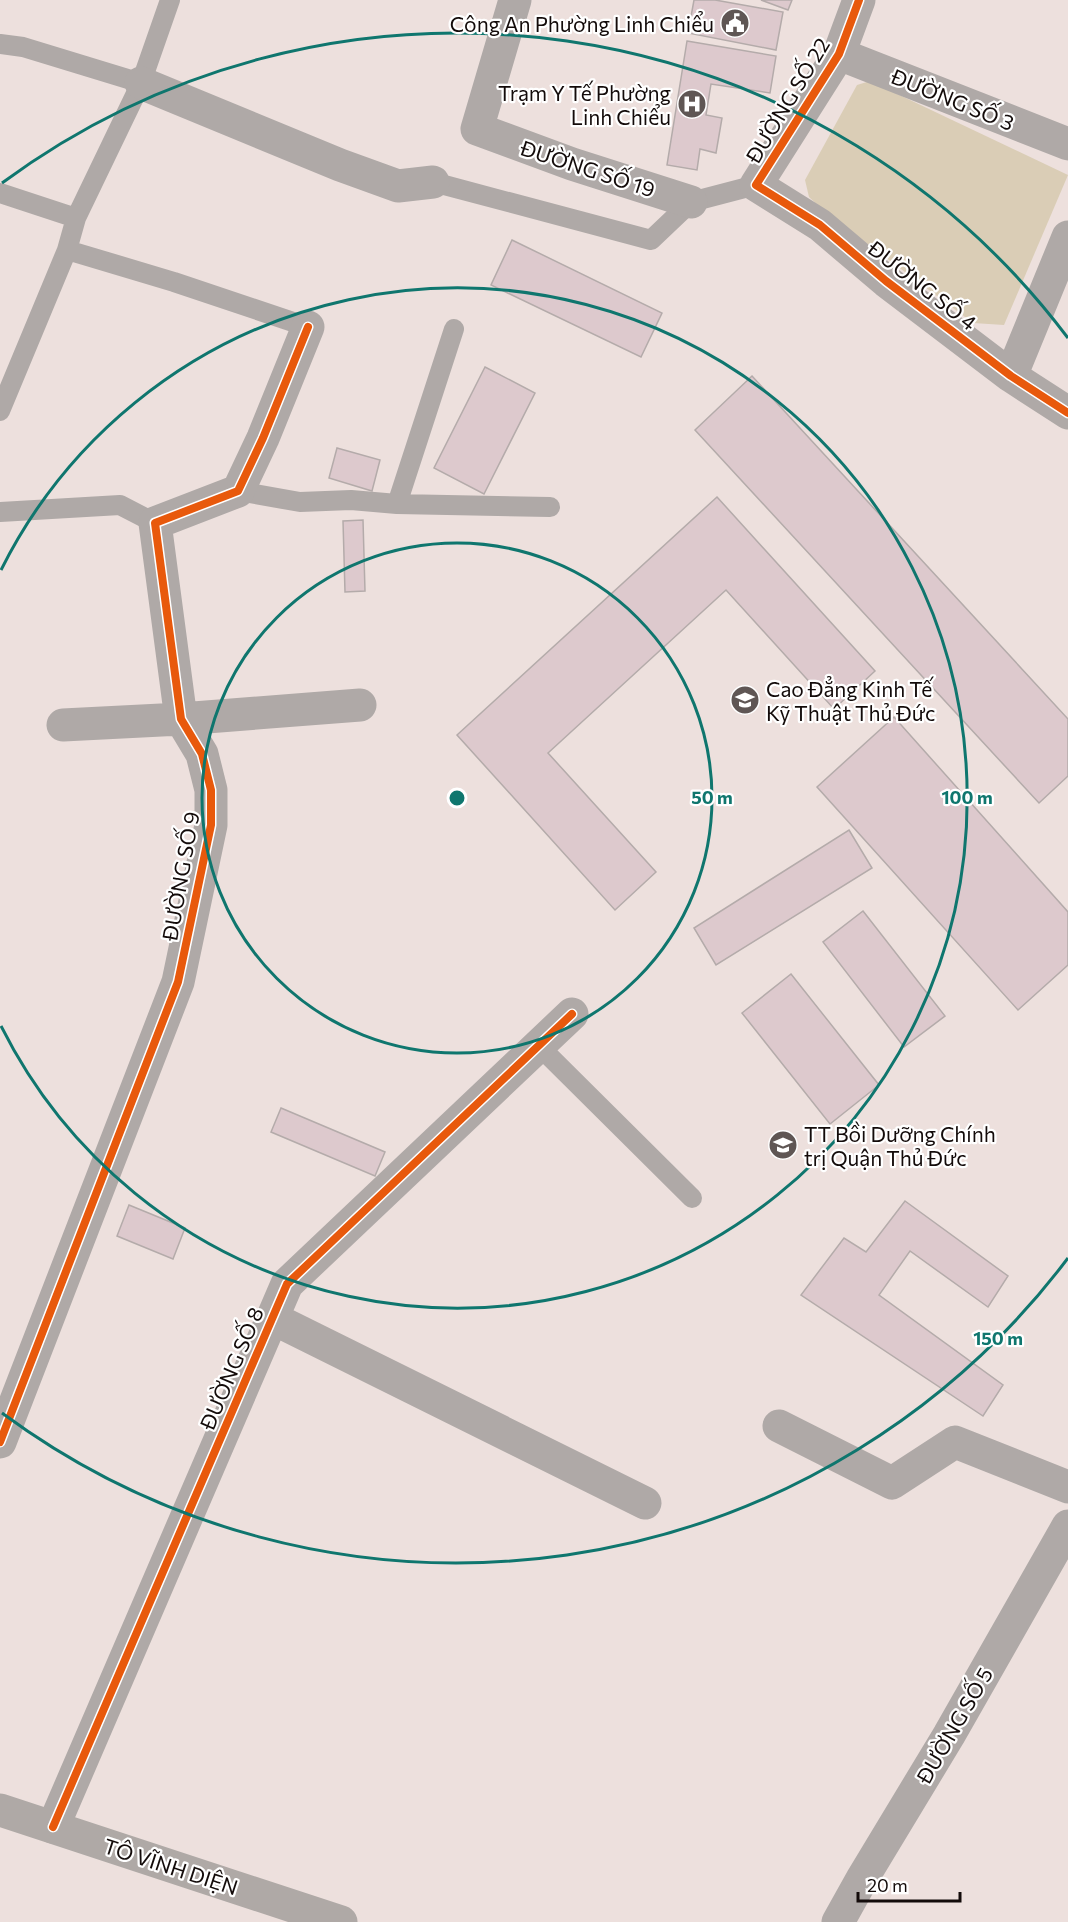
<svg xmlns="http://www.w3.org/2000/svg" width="1068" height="1922" viewBox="0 0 1068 1922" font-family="Commissioner,sans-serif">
<rect width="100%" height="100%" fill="#ede0dd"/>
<path fill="#dacdb6" d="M 870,81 L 1068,175 L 1004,325 L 973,323 L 825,212 L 809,197 L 805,180 L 857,85 Z"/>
<path fill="#ddc9cd" stroke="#b4abaa" stroke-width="1.5" d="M 694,0 L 715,0 L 783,12 L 776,50 L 688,33 Z
M 761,0 L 792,0 L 788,10 Z
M 687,41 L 776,56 L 770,93 L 711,84 L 706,115 L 722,118 L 716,153 L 700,149 L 697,170 L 667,165 Z
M 512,240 L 662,313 L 641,357 L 491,285 Z
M 485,367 L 535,393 L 484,494 L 434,468 Z
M 752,376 L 1068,719 L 1068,776 L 1039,803 L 695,430 Z
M 337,448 L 380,460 L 372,491 L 329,478 Z
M 717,497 L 875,671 L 834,709 L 726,590 L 548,753 L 656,872 L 615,910 L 457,735 Z
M 363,520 L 365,591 L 345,592 L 343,521 Z
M 894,717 L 1068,912 L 1068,965 L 1018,1010 L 817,787 Z
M 849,830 L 872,868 L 716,965 L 694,928 Z
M 863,911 L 945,1016 L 904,1047 L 823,942 Z
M 791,974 L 879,1085 L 830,1124 L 742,1013 Z
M 281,1108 L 385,1152 L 375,1176 L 271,1132 Z
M 905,1201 L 1008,1276 L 988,1307 L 910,1251 L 879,1295 L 1003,1385 L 983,1416 L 801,1295 L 844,1238 L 866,1252 Z
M 129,1205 L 185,1228 L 173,1259 L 117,1236 Z"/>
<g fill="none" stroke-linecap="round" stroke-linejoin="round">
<path stroke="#afa9a7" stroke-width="20" d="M 0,44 L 23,47 L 141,83
M 433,182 L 651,240 L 691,202 L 756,185
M 0,193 L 76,218
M 67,250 L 174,282 L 308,327
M 0,411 L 67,250 L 76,218 L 141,83 L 170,0
M 238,491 L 300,502 L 351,500 L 397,504 L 550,507
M 397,504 L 454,329
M 0,512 L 120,505 L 155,523
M 539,1046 L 692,1198"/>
<path stroke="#afa9a7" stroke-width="33" d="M 515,0 L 477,129 L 572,164 L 691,202
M 859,0 L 839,54 L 756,185 L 820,225 L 886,281 L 1011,376 L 1068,413
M 839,54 L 1068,144
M 141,83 L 340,165 L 398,186 L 433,182
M 1011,376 L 1068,237
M 63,725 L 181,719 L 360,705
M 272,1318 L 645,1503
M 779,1426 L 892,1483 L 955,1442 L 1068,1487
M 0,1442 L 178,982 L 211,825 L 211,790 L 202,754 L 181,719 L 155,523 L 238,491 L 263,438 L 308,327
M 53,1827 L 287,1284 L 572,1014
M 838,1922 L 862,1879 L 949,1735 L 1068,1526"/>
<path stroke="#afa9a6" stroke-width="33" d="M 0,1810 L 341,1922"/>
<g stroke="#fff" stroke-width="11">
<path id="cycleway" d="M 859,0 L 839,54 L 756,185 L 820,225 L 886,281 L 1011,376 L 1068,413
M 0,1442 L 178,982 L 211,825 L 211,790 L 202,754 L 181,719 L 155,523 L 238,491 L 263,438 L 308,327
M 53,1827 L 287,1284 L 572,1014"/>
</g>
<use href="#cycleway" stroke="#e8590c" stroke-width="8"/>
</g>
<g fill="none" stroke="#0f766e" stroke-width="3">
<circle cx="457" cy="798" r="255"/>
<path d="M1 570A510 510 0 1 1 1 1026"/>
<path d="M1068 1258A765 765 0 0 1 2 1413M2 183A765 765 0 0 1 1068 338"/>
</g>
<defs>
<g id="civic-disc" transform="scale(1.5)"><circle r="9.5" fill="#5f5654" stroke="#fff"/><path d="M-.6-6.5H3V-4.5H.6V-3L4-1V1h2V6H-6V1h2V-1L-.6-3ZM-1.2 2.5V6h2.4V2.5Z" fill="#fff"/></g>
<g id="hospital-disc" transform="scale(1.5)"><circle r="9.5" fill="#5f5654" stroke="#fff"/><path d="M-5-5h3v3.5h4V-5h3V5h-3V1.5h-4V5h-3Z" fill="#fff"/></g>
<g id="school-disc" transform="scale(1.5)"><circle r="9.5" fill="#5f5654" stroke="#fff"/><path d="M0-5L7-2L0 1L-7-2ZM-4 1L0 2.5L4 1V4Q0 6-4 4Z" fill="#fff"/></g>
</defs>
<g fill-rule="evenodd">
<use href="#civic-disc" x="735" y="23"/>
<use href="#hospital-disc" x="692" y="104"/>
<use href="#school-disc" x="745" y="700"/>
<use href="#school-disc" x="783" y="1145"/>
</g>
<g text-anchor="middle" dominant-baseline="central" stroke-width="4.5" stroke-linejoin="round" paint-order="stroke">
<g font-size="21" fill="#130b0a" stroke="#fff" text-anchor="end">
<text x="714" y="23">Công An Phường Linh Chiểu</text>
<text x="671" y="92">Trạm Y Tế Phường<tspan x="671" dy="24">Linh Chiểu</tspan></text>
<text x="766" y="688" text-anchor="start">Cao Đẳng Kinh Tế<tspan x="766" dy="24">Kỹ Thuật Thủ Đức</tspan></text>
<text x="804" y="1133" text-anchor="start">TT Bồi Dưỡng Chính<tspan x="804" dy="24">trị Quận Thủ Đức</tspan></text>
</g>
<g font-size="21" fill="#130b0a" stroke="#fff">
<text transform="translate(953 99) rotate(22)">ĐƯỜNG SỐ 3</text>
<text transform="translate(787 100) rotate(-59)">ĐƯỜNG SỐ 22</text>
<text transform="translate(588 168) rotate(18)">ĐƯỜNG SỐ 19</text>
<text transform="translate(923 285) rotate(38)">ĐƯỜNG SỐ 4</text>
<text transform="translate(180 876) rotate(-80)">ĐƯỜNG SỐ 9</text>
<text transform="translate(231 1368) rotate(-67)">ĐƯỜNG SỐ 8</text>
<text transform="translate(954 1725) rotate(-60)">ĐƯỜNG SỐ 5</text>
<text transform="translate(171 1866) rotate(18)">TÔ VĨNH DIỆN</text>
</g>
</g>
<circle cx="457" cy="798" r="9" fill="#0f766e" stroke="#fff" stroke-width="3"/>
<g font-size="18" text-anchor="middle" font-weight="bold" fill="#0f766e" stroke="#fff" stroke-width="4.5" stroke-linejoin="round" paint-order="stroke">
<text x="712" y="804">50 m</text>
<text x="967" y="804">100 m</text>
<text x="998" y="1345">150 m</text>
</g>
<path d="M858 1892v9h102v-9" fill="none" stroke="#130b0a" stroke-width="3"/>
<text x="867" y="1892" font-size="18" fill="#130b0a" stroke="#ffffff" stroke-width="4.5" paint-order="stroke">20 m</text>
</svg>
